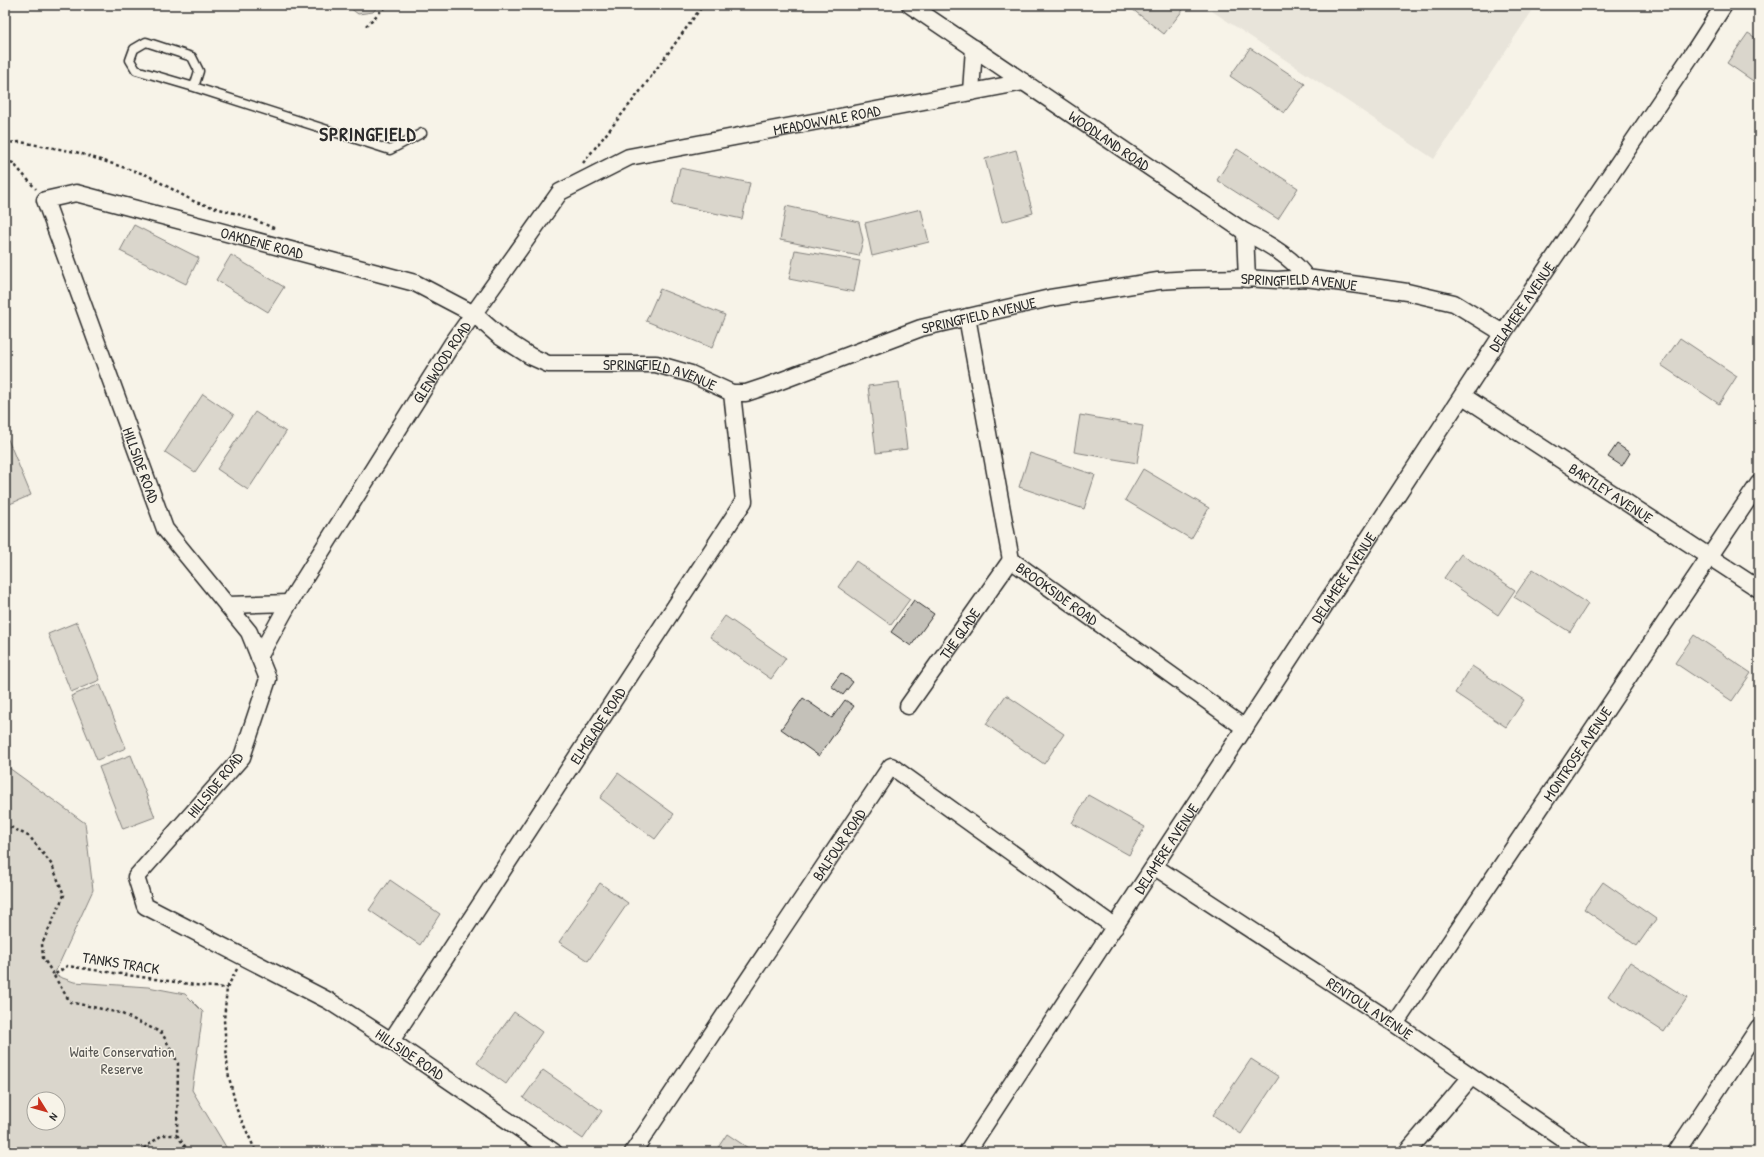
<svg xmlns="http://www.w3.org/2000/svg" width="1764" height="1157" viewBox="0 0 1764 1157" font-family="'Patrick Hand',sans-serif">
<rect width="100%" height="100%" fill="#f7f3e8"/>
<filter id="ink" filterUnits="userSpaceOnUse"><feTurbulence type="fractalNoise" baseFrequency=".025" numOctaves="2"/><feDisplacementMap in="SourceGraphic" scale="8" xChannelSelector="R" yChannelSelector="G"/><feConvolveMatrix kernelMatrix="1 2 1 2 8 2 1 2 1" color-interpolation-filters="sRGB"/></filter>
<g filter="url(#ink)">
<path fill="#e8e4da" d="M 1203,5 L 1536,5 L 1434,159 Z"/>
<path fill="#dad6cc" stroke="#82807c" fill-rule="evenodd" d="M 346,5 L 379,5 L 373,12 L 358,14 Z
M 1127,5 L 1177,5 L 1183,10 L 1164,34 Z
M 1748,33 L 1759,40 L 1759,85 L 1727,63 Z
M 1250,48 L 1305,84 L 1284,113 L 1230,76 Z
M 1237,149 L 1298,188 L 1278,219 L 1217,180 Z
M 1016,150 L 1033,213 L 1002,222 L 985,159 Z
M 680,168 L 750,183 L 742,219 L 672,204 Z
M 786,206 L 859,222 L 863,240 L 859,256 L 780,240 Z
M 921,209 L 929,242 L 872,256 L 865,223 Z
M 134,225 L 199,258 L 186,284 L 120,251 Z
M 795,250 L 860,261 L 854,292 L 789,279 Z
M 231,255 L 284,287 L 268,312 L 216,280 Z
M 660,289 L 725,315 L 712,348 L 646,321 Z
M 1680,338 L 1737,376 L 1719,404 L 1661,365 Z
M 899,382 L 907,449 L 876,453 L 868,386 Z
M 203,394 L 234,415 L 195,472 L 165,452 Z
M 255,412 L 286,432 L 248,490 L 217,469 Z
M 1080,415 L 1143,426 L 1137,463 L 1074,452 Z
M 7,437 L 31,495 L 5,506 L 5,438 Z
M 1030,453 L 1095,475 L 1084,509 L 1019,487 Z
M 1143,469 L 1209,508 L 1191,539 L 1125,500 Z
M 1461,554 L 1515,590 L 1498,615 L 1444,578 Z
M 856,561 L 910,599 L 891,625 L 838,587 Z
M 1533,569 L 1588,604 L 1570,632 L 1514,597 Z
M 725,616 L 786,658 L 771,679 L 710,637 Z
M 77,622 L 100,680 L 71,692 L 48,634 Z
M 1694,635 L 1751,673 L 1732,701 L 1675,663 Z
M 1472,666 L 1524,700 L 1506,727 L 1455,693 Z
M 100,684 L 126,748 L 97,760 L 71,696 Z
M 1006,695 L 1064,734 L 1044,764 L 986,724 Z
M 131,755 L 155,817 L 123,829 L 99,767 Z
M 5,765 L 85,823 L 93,890 L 54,975 L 74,982 L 148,987 L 185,994 L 203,1012 L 192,1090 L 229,1152 L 5,1152 ZM 34,1099 L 58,1099 L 58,1123 L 34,1123 Z
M 618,773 L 674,814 L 655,839 L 600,798 Z
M 1088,795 L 1145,827 L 1129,855 L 1072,823 Z
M 390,880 L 440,914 L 420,945 L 369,910 Z
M 1603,882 L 1656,919 L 1637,946 L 1584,909 Z
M 600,883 L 628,903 L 588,961 L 559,942 Z
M 1630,962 L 1687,998 L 1664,1032 L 1608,996 Z
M 514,1012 L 542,1032 L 506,1084 L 477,1063 Z
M 1251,1059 L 1279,1077 L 1241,1134 L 1213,1115 Z
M 543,1070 L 602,1111 L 583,1139 L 523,1098 Z
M 727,1134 L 754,1152 L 715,1152 Z"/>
<path fill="#c4c1b9" stroke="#2b2b2b" d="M 1617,444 L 1630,453 L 1622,466 L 1608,457 Z
M 914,600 L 934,614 L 911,646 L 891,632 Z
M 841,673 L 853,682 L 843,695 L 831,686 Z
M 803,698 L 832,718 L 845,700 L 854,706 L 819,756 L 781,729 Z"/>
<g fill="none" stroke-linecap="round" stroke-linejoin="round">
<g stroke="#2b2b2b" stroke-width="11">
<path id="lane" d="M 194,87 L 199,71 L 192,57 L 146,42 L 134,49 L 130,60 L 136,70 L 194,87 L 390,150 L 422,133"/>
</g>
<g stroke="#2b2b2b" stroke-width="19">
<g id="street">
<path id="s1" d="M 910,5 L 1245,232 C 1265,242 1295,259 1306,278"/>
<path d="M 971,92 L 974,48"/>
<path d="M 1245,232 L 1247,279"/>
<path id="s2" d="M 967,317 L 1011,560 L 1245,728"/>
<path id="s3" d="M 1463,396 L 1759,589"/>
<path d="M 227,605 L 289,603"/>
<path id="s4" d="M 259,657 L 289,603 L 452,344 L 560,192 L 629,157 L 1024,82"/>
<path id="s5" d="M 908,706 L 1011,560"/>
<path id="s6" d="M 1155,867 L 1395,1024 L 1582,1152"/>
<path id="s7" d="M 1395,1024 L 1759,483"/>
<path id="s8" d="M 391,1041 L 744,501 L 732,393"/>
<path id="s9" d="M 554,1152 L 391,1041 L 329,1001 L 145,906 L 136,877 L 242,757 L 268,679 L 249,632 L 165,529 L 45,200 L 76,193 L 415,283 L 474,314 L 499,336 L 530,356 L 548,364 L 656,364 L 691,374 L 732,393 L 746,393 L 767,386 L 921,328 L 1050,298 L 1158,281 L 1192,279 L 1245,278 L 1277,280 L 1306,278 L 1366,286 L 1407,292 L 1454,303 L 1503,333"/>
<path id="s10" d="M 633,1152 L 891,766 L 1115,927"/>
<path id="s11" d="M 967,1152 L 1503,333 L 1695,50 L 1724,5"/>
<path d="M 1407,1152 L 1471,1077"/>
<path d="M 1676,1152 L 1759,1027"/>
</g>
</g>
<path stroke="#2b2b2b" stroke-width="2.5" stroke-dasharray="3 3" stroke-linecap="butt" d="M 366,26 L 387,5
M 5,143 L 20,142 L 76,152 L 147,175 L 195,202 L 248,217 L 276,229
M 5,160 L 13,163 L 36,189
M 583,163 L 642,89 L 703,5
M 5,824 L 30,837 L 52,865 L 64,895 L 42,944 L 43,958 L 54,975 L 67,966 L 202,986 L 227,988
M 237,969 L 227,988 L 224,1020 L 228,1073 L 237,1110 L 256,1152
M 54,976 L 70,1002 L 120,1013 L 162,1033 L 178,1063 L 177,1135 L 189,1152
M 139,1152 L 162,1135 L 177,1135"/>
<use href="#lane" stroke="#f7f3e8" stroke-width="8"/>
<use href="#street" stroke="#f7f3e8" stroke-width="16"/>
</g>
</g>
<g text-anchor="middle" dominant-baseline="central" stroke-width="3" stroke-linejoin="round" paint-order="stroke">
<g font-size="15" fill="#2b2b2b" stroke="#f7f3e8">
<text stroke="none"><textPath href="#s4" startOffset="833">MEADOWVALE ROAD</textPath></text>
<text stroke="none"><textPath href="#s1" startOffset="241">WOODLAND ROAD</textPath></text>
<text stroke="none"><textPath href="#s9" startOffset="1509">OAKDENE ROAD</textPath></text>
<text stroke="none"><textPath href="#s9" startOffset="2597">SPRINGFIELD AVENUE</textPath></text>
<text stroke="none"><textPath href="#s11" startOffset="1011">DELAMERE AVENUE</textPath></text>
<text stroke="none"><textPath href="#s9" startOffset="2273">SPRINGFIELD AVENUE</textPath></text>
<text stroke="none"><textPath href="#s4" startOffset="347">GLENWOOD ROAD</textPath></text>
<text stroke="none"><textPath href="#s9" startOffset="1937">SPRINGFIELD AVENUE</textPath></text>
<text transform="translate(141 465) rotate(70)">HILLSIDE ROAD</text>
<text stroke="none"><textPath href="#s3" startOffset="177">BARTLEY AVENUE</textPath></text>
<text stroke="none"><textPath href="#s11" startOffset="687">DELAMERE AVENUE</textPath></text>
<text stroke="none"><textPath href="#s2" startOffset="304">BROOKSIDE ROAD</textPath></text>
<text stroke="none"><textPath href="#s5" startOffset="89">THE GLADE</textPath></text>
<text stroke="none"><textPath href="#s8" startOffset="377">ELMGLADE ROAD</textPath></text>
<text stroke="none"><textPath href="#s7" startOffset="326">MONTROSE AVENUE</textPath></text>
<text transform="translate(215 785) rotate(-51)">HILLSIDE ROAD</text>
<text stroke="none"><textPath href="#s10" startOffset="370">BALFOUR ROAD</textPath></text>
<text stroke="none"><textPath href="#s11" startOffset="363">DELAMERE AVENUE</textPath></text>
<text transform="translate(121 963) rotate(9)">TANKS TRACK</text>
<text stroke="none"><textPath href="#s6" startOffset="257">RENTOUL AVENUE</textPath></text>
<text transform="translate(410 1054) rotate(34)">HILLSIDE ROAD</text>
</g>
<g font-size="15" fill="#575653" stroke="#f7f3e8">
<text x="122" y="1051">Waite Conservation<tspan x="122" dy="17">Reserve</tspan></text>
</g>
<g font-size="19" font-weight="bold" letter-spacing="1" fill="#2b2b2b" stroke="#f7f3e8">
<text x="368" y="134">SPRINGFIELD</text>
</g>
</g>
<rect width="1764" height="1157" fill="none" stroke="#f7f3e8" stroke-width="20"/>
<rect x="10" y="10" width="1744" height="1137" fill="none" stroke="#2b2b2b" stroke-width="1.5" filter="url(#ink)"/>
<g transform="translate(46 1111) rotate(127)"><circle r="19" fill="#f7f3e8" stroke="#a5a39c"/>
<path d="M0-3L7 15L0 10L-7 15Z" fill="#c8321e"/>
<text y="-6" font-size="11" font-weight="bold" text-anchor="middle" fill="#2b2b2b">N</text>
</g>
</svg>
